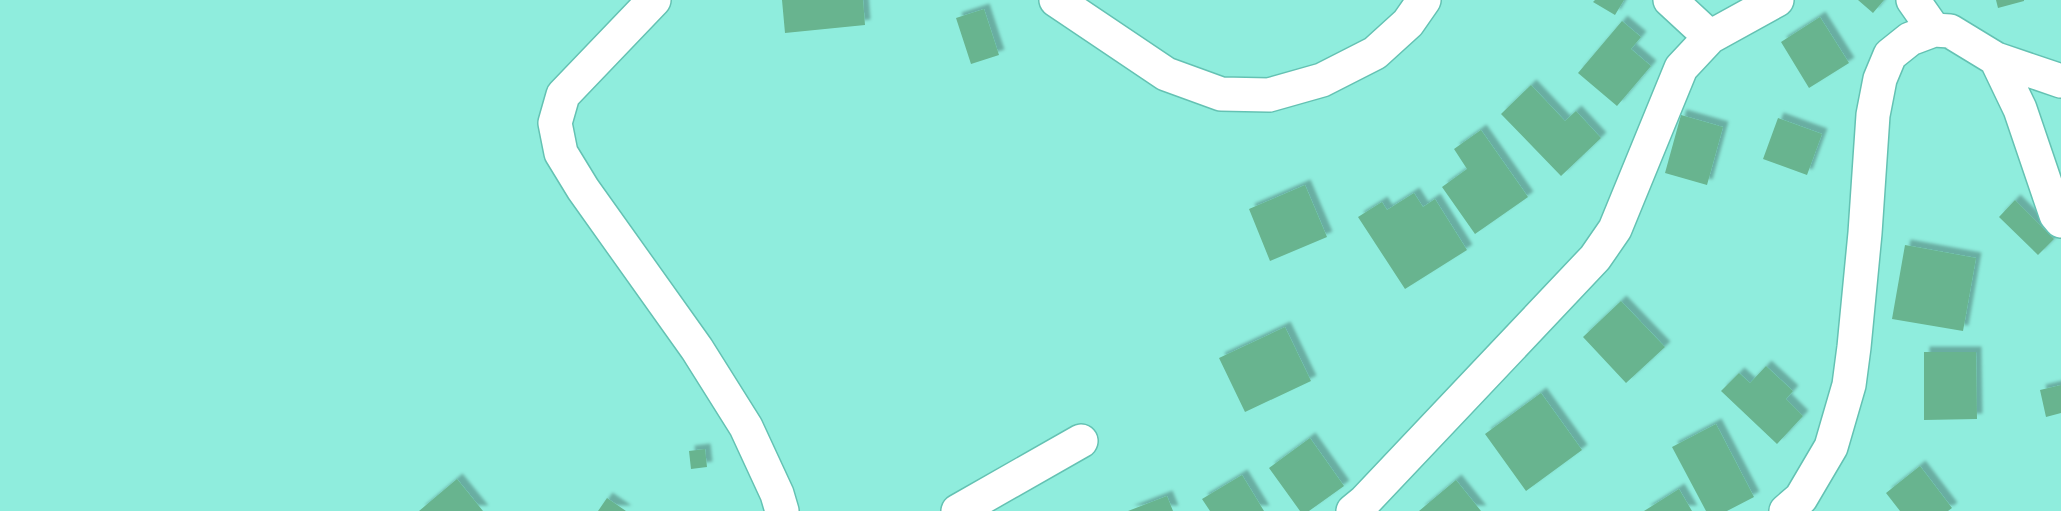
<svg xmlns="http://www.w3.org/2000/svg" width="2061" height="511" viewBox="0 0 2061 511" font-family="Bitter,serif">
<defs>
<filter id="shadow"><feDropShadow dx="5.5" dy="-5.5" stdDeviation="1.5" flood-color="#0004"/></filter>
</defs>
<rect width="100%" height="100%" fill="#8feddd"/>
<path fill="#68b48f" filter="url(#shadow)" d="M 782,0 L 863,0 L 865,25 L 785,33 Z
M 1595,0 L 1624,0 L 1615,15 L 1593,2 Z
M 1858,0 L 1884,0 L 1873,13 Z
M 1996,0 L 2024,0 L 2024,1 L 1998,8 Z
M 984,9 L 999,55 L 971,64 L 956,18 Z
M 1820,17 L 1849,63 L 1809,88 L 1781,42 Z
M 1622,21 L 1641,37 L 1631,49 L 1651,66 L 1617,106 L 1578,73 Z
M 1531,85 L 1565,121 L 1576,111 L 1601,138 L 1561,176 L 1501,114 Z
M 1681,115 L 1723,127 L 1707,185 L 1665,173 Z
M 1778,118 L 1822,134 L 1807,175 L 1763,159 Z
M 1481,130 L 1528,197 L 1475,234 L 1442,187 L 1467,169 L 1454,149 Z
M 1305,185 L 1327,237 L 1270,261 L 1249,209 Z
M 1414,193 L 1423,207 L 1435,199 L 1467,250 L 1405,289 L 1358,217 L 1382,202 L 1387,210 Z
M 2015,200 L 2054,239 L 2038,255 L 1999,217 Z
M 1905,245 L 1976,258 L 1963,331 L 1892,319 Z
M 1621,301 L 1665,347 L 1626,383 L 1583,337 Z
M 1285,327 L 1311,381 L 1245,412 L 1219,358 Z
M 1924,352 L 1976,352 L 1977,419 L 1924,420 Z
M 1766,366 L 1793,391 L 1786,399 L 1803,416 L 1777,444 L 1721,391 L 1739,373 L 1750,383 Z
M 2061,385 L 2061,413 L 2046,417 L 2040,390 Z
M 1541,393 L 1582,450 L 1526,491 L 1485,434 Z
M 1716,424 L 1754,497 L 1727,511 L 1706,511 L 1672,447 Z
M 1310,438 L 1344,486 L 1309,511 L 1300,511 L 1269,468 Z
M 705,449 L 707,467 L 691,469 L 689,451 Z
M 1920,466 L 1952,508 L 1948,511 L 1900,511 L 1886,493 Z
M 1242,475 L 1264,511 L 1210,511 L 1202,499 Z
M 457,479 L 483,511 L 419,511 Z
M 1456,480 L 1481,511 L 1419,511 Z
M 1679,489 L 1692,511 L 1644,511 Z
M 1167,496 L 1173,511 L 1128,511 Z
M 607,498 L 626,511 L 598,511 Z"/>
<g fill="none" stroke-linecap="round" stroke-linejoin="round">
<g stroke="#64c2b3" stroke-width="36">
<path id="minor" d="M 654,0 L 563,95 L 555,123 L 561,153 L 583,189 L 697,349 L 746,427 L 777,494 L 782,511
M 1056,0 L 1166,74 L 1221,94 L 1269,95 L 1322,80 L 1375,53 L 1408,23 L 1424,0
M 1670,0 L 1710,37
M 1913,0 L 1934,30
M 1996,59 L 2061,81
M 958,511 L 1081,441
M 1353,511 L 1364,502 L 1595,258 L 1615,229 L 1681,68 L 1710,37 L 1777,0
M 1786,511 L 1801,498 L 1831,447 L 1849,385 L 1854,347 L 1865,233 L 1873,115 L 1880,79 L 1890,55 L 1910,39 L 1934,30 L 1950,31 L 1996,59 L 2020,109 L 2056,215 L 2061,221"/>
</g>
<use href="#minor" stroke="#fff" stroke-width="33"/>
</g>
</svg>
